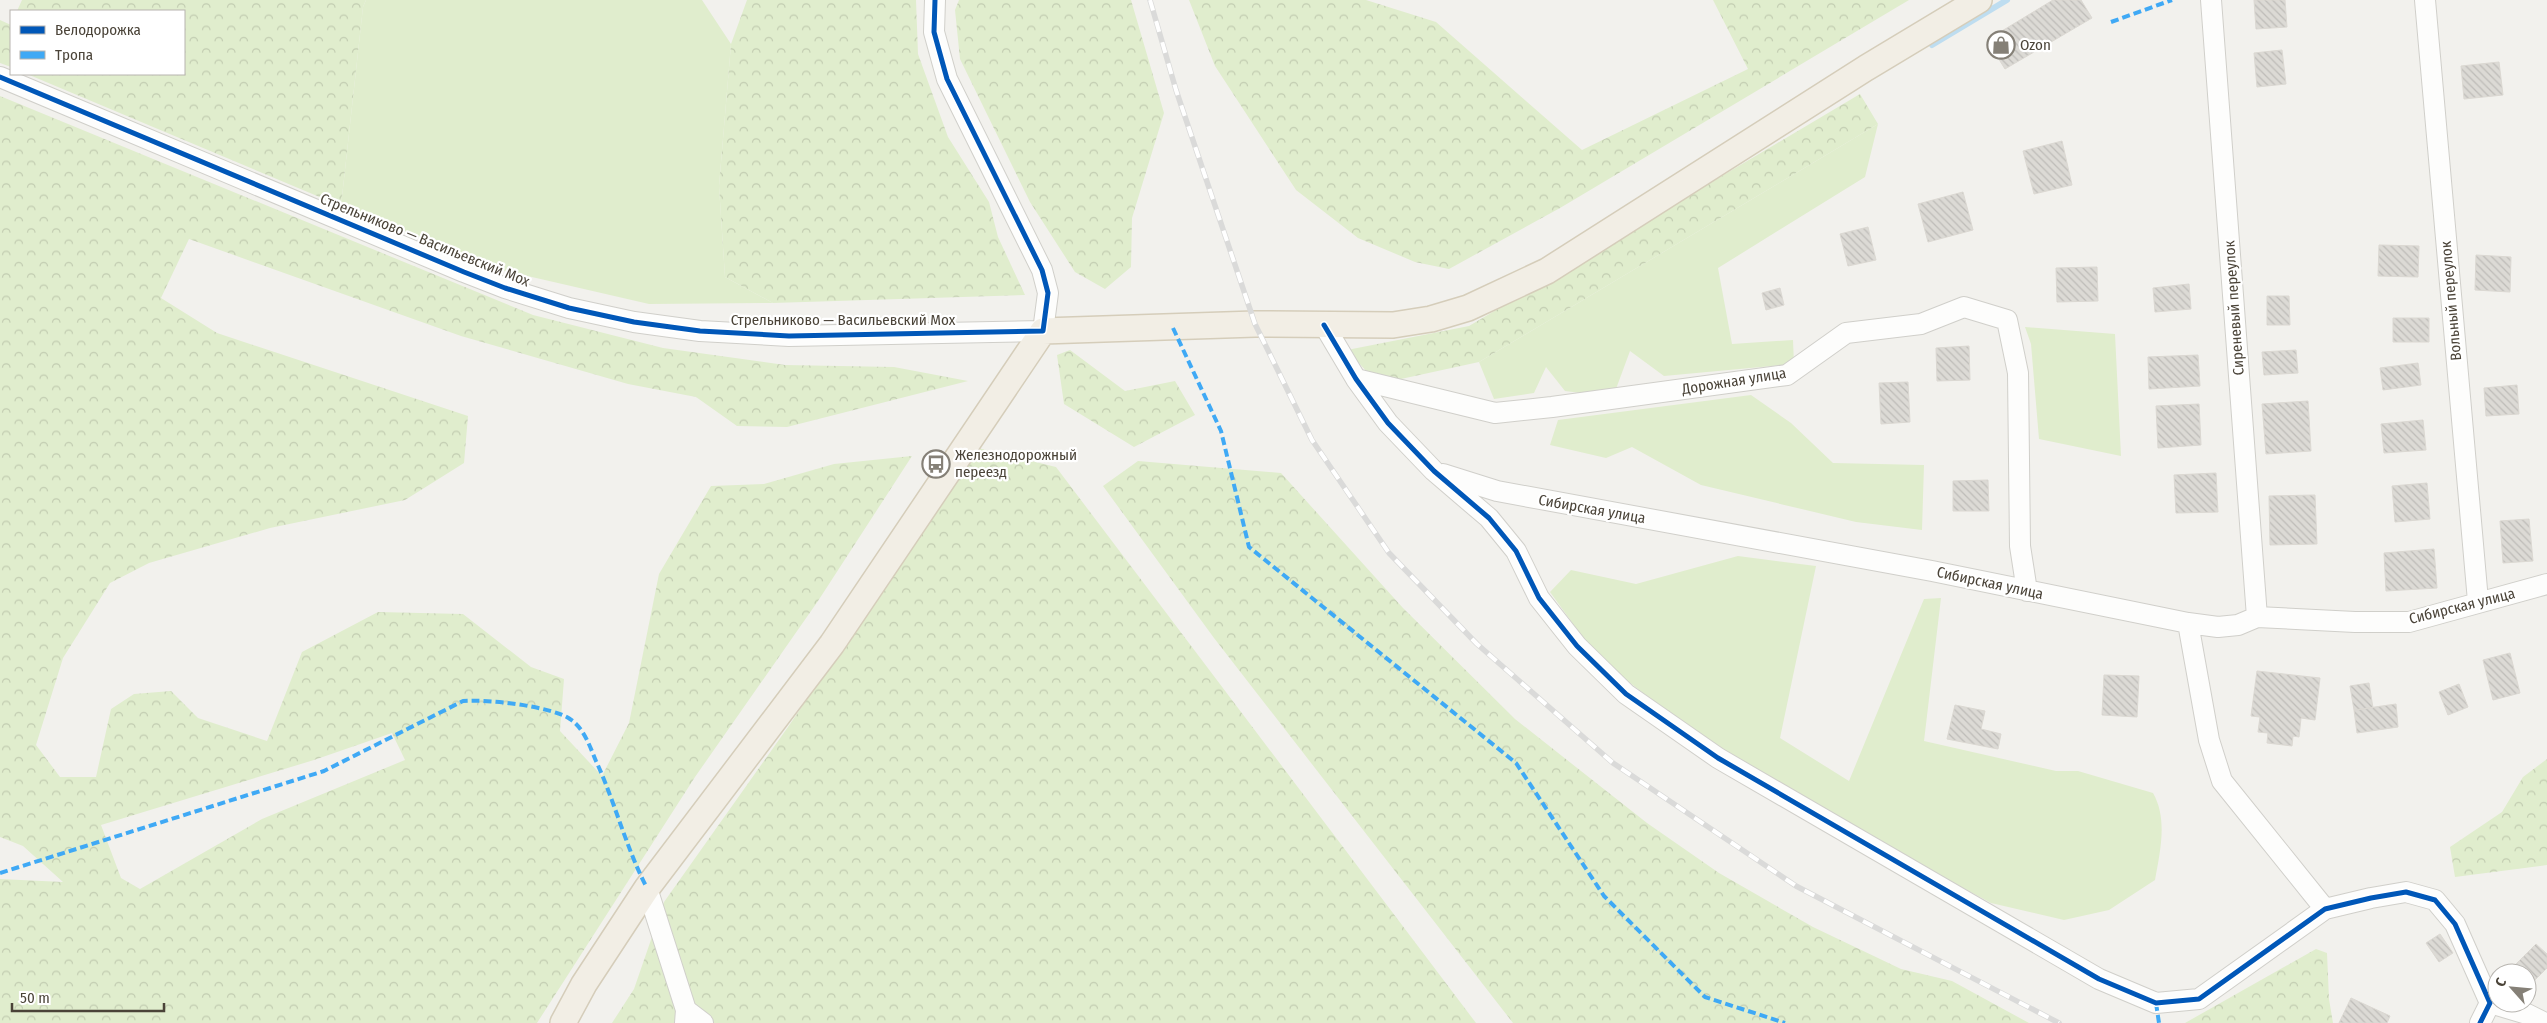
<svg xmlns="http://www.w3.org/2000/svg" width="2547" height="1023" viewBox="0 0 2547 1023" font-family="'Fira Sans Condensed',sans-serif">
<defs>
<pattern id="forest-crowns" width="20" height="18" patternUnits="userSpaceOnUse" patternTransform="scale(1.25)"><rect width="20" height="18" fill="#e0edcd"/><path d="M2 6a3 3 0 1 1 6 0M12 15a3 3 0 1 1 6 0" fill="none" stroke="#c2ccb1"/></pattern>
<pattern id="building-back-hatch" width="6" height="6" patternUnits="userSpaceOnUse" patternTransform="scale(1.25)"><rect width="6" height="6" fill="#dcdad5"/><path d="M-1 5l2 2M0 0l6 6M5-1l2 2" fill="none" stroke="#bebcb8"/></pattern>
</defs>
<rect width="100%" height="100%" fill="#f2f1ed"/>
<path fill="#e0edcd" d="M 366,0 L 702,0 L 731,44 L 719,186 L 725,277 L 773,303 L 649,304 L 501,270 L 341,206 L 363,7 Z
M 1878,124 L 1865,177 L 1718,268 L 1732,344 L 1793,340 L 1794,364 L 1664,376 L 1630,351 L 1613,397 L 1565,391 L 1546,367 L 1534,393 L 1494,399 L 1479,362 Z
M 2025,327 L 2115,334 L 2121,456 L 2039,439 L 2031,344 Z
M 1751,395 L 1791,423 L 1833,463 L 1924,465 L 1922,530 L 1856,522 L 1701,485 L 1632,447 L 1606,458 L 1550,445 L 1558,420 Z
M 1738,556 L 1816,566 L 1780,738 L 1849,781 L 1924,599 L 1941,598 L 1924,741 L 2056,771 L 2078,771 L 2153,793 C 2168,819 2160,852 2155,880 L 2109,910 L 2064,920 L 1991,903 L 1886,846 L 1698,736 L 1597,657 L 1550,592 L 1571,570 L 1636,584 Z"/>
<path fill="url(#forest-crowns)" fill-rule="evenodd" d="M 22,0 L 366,0 L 363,7 L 341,206 L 27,74 L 184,74 L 184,11 L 17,11 Z
M 747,0 L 916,0 L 918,54 L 948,137 L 989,202 L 998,237 L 1025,295 L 773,303 L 725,277 L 719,186 L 731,44 Z
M 959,0 L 1131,0 L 1164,113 L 1132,218 L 1131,267 L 1105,289 L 1075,272 L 1030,202 L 960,59 L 955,10 Z
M 1189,0 L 1366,0 L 1436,22 L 1582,150 L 1748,69 L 1713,0 L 1909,0 L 1560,208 L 1449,269 L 1415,262 L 1358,238 L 1296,190 L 1215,66 Z
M 0,20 L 11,25 L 11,67 L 0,63 Z
M 1860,94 L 1878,124 L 1479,362 L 1378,384 L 1347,350 L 1469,326 Z
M 0,96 L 533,315 L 663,348 L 785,365 L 894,367 L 968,381 L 787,427 L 737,426 L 696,397 L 628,384 L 461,336 L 189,239 L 161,298 L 217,333 L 468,416 L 464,463 L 405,500 L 270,528 L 149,563 L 110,583 L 63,658 L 36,745 L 60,777 L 96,777 L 111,709 L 134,694 L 171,691 L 198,718 L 267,741 L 302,652 L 378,612 L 463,614 L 531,667 L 564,679 L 560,731 L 602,776 L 629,723 L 659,574 L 711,486 L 764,484 L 834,464 L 912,456 L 818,601 L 695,777 L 537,1023 L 0,1023 L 0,879 L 63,882 L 23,846 L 0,837 ZM 392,733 L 405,760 L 262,819 L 140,889 L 121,878 L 101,825 L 314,760 Z
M 1070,350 L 1125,391 L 1175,381 L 1195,415 L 1134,447 L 1064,404 L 1057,355 Z
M 978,448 L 1056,467 L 1476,1023 L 612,1023 L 634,989 L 664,902 L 788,727 Z
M 1138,461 L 1281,473 L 1403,608 L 1515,719 L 1647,823 L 1719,873 L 1813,927 L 1901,969 L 1952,981 L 2029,1023 L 1513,1023 L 1214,638 L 1103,486 Z
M 2547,759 L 2547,865 L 2455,877 L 2450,847 L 2502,812 L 2523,777 Z
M 2316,949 L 2327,953 L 2329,999 L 2333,1023 L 2185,1023 Z"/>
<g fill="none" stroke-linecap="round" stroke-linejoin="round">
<path stroke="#beddf0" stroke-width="6" d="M 1932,45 L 2007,0"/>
</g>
<path fill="url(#building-back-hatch)" stroke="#dbd8d2" d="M 2053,0 L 2081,0 L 2092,18 L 2005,69 L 1987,40 Z
M 2254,0 L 2285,0 L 2287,27 L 2256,29 Z
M 2282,50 L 2286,84 L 2257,87 L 2254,53 Z
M 2499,62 L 2503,95 L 2464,99 L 2461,66 Z
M 2062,141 L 2072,185 L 2034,194 L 2023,151 Z
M 1963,192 L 1973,230 L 1928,242 L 1918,204 Z
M 1868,227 L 1876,260 L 1848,266 L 1840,234 Z
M 2379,245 L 2419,246 L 2418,277 L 2378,276 Z
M 2476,255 L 2511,257 L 2510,292 L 2475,290 Z
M 2097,267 L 2098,301 L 2057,302 L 2056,268 Z
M 2189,284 L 2191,309 L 2155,312 L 2153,288 Z
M 1780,288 L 1784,305 L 1766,310 L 1762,293 Z
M 2267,296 L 2289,296 L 2290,325 L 2267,325 Z
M 2393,318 L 2429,318 L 2429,342 L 2393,342 Z
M 1969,346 L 1970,380 L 1937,381 L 1936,348 Z
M 2296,350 L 2298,373 L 2264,375 L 2262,352 Z
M 2198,355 L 2200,386 L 2149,389 L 2148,357 Z
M 2418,363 L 2421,385 L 2383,390 L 2380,368 Z
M 1908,382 L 1910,422 L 1881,424 L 1879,383 Z
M 2517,385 L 2519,414 L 2486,416 L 2484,388 Z
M 2308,401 L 2311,451 L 2266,454 L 2262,404 Z
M 2199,404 L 2201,445 L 2158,448 L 2156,406 Z
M 2423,420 L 2426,450 L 2384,453 L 2381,424 Z
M 2216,473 L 2218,512 L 2176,513 L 2174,475 Z
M 1988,480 L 1989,511 L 1953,511 L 1953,481 Z
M 2427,483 L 2430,519 L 2395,522 L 2392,486 Z
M 2315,495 L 2317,544 L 2270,545 L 2269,496 Z
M 2529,519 L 2533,561 L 2503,563 L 2500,521 Z
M 2434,549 L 2437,588 L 2386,591 L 2384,553 Z
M 2510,653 L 2520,693 L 2493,700 L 2483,660 Z
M 2257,671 L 2320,678 L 2315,720 L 2301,718 L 2299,737 L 2293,736 L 2292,746 L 2267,743 L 2268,733 L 2258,732 L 2260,717 L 2251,716 Z
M 2104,675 L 2139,676 L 2137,717 L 2102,715 Z
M 2369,683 L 2373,708 L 2354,710 L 2350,686 Z
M 2459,684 L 2468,707 L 2448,715 L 2439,692 Z
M 2396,704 L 2398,727 L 2357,733 L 2354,710 Z
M 1955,705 L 1985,711 L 1981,729 L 2001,734 L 1998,749 L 1947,739 Z
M 2440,934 L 2453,953 L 2439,962 L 2426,943 Z
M 2536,944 L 2547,954 L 2547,968 L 2534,981 L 2516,964 Z
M 2351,998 L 2390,1016 L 2387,1023 L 2339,1023 Z"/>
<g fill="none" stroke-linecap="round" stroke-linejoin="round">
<g stroke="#d0cfca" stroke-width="22">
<path id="minor" d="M 2211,0 L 2257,617
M 2425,0 L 2478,601
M 0,77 L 464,272 L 505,288 L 569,308 L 634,322 L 700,331 L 789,336 L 1043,331 L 1048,293 L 1042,270 L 947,79 L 934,32 L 935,0
M 1324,325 L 1356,379 L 1388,423 L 1434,471 L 1489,518 L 1516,551 L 1539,598 L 1577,646 L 1626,694 L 1718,758 L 2099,979 L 2156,1003 L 2199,999 L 2325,909 L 2371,898 L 2406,892 L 2435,900 L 2455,924 L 2490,1003 L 2480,1023
M 1356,379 L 1495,413 L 1552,407 L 1787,375 L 1846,333 L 1921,324 L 1964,307 L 2007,320 L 2018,373 L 2020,546 L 2027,591
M 1443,474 L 1497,491 L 1932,571 L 2188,623 L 2218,627 L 2238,625 L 2257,617 L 2355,622 L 2409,622 L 2547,584
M 2188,623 L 2209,740 L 2222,781 L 2325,909
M 647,888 L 686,1010 L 685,1023
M 2490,1003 L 2527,1014 L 2545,1023
M 686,1010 L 703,1023"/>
</g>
<g stroke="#d5cdba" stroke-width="28">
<path id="major" d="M 563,1023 L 584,984 L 647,888 L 832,644 L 1043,331 L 1255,324 L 1393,325 L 1431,319 L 1468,308 L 1547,271 L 1866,68 L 1979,0"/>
</g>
<use href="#minor" stroke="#fdfdfc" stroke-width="20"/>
<use href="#major" stroke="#f2eee5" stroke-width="25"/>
<g stroke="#dadad9" stroke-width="5.5">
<path id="rail" d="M 1150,0 L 1176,90 L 1255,324 L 1312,440 L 1389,553 L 1477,644 L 1613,763 L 1796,886 L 2059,1023"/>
</g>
<use href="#rail" stroke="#fff" stroke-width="4" stroke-dasharray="11" stroke-linecap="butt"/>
<path stroke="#3fa9f5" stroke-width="4" stroke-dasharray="8 4" stroke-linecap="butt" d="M 2111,22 L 2172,0
M 1173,328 L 1221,431 L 1249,547 L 1516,763 L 1604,896 L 1705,997 L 1785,1023
M 0,873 L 324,771 L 463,701 C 486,699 551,706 570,719 C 584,728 590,747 596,761 C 615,802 626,848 647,888
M 2156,1003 L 2159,1023"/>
<g stroke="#fff" stroke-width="8">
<path id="cycleway" d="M 0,77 L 464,272 L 505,288 L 569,308 L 634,322 L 700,331 L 789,336 L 1043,331 L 1048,293 L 1042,270 L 947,79 L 934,32 L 935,0
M 1324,325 L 1356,379 L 1388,423 L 1434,471 L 1489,518 L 1516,551 L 1539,598 L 1577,646 L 1626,694 L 1718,758 L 2099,979 L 2156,1003 L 2199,999 L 2325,909 L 2371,898 L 2406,892 L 2435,900 L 2455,924 L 2490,1003 L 2480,1023"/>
</g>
<use href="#cycleway" stroke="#0057b8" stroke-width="5"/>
</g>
<defs>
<g id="shop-ring" transform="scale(1.4375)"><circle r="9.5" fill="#fff" stroke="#858077" stroke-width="1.5"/><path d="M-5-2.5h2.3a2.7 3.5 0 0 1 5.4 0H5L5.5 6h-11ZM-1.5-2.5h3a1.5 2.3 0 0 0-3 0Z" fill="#858077"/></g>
<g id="bus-ring" transform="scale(1.4375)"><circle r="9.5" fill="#fff" stroke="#858077" stroke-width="1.5"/><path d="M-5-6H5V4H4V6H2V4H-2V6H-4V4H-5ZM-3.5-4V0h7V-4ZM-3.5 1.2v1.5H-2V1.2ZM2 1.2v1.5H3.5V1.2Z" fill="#858077"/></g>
</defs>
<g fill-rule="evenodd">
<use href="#shop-ring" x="2001" y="45"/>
<use href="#bus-ring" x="936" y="464"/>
</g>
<g text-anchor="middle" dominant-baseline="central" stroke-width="4.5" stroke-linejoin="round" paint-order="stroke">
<g font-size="15" fill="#4a4338" stroke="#fff" text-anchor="start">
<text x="2020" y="45">Ozon</text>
<text x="955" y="455">Железнодорожный<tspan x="955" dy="17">переезд</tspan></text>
</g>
<g font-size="15" fill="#4a4338" stroke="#fff">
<text transform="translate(425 240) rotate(22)">Стрельниково — Васильевский Мох</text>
<text transform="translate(2451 301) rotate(-95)">Вольный переулок</text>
<text transform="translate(2234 308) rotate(-94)">Сиреневый переулок</text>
<text x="843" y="320">Стрельниково — Васильевский Мох</text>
<text transform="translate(1734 381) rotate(-9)">Дорожная улица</text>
<text transform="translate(1592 509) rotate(10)">Сибирская улица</text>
<text transform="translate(1990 583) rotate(12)">Сибирская улица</text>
<text transform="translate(2462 606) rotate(-14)">Сибирская улица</text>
</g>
</g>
<rect x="10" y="10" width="175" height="65" fill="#ffffff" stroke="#b7b4af"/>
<rect x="20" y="26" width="25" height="8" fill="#0057b8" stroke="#b7b4af"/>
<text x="55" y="35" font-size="15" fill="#4a4338">Велодорожка</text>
<rect x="20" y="51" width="25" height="8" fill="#3fa9f5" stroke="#b7b4af"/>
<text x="55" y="60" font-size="15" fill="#4a4338">Тропа</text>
<g transform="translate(2512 988) rotate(297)"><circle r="24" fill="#ffffff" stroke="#b7b4af"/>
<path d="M0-4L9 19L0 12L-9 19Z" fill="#858077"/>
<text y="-8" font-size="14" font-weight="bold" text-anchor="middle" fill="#4a4338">С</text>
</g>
<path d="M12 1003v8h152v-8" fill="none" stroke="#4a4338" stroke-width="2.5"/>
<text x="20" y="1003" font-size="15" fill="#4a4338" stroke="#ffffff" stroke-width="4" paint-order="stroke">50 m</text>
</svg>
